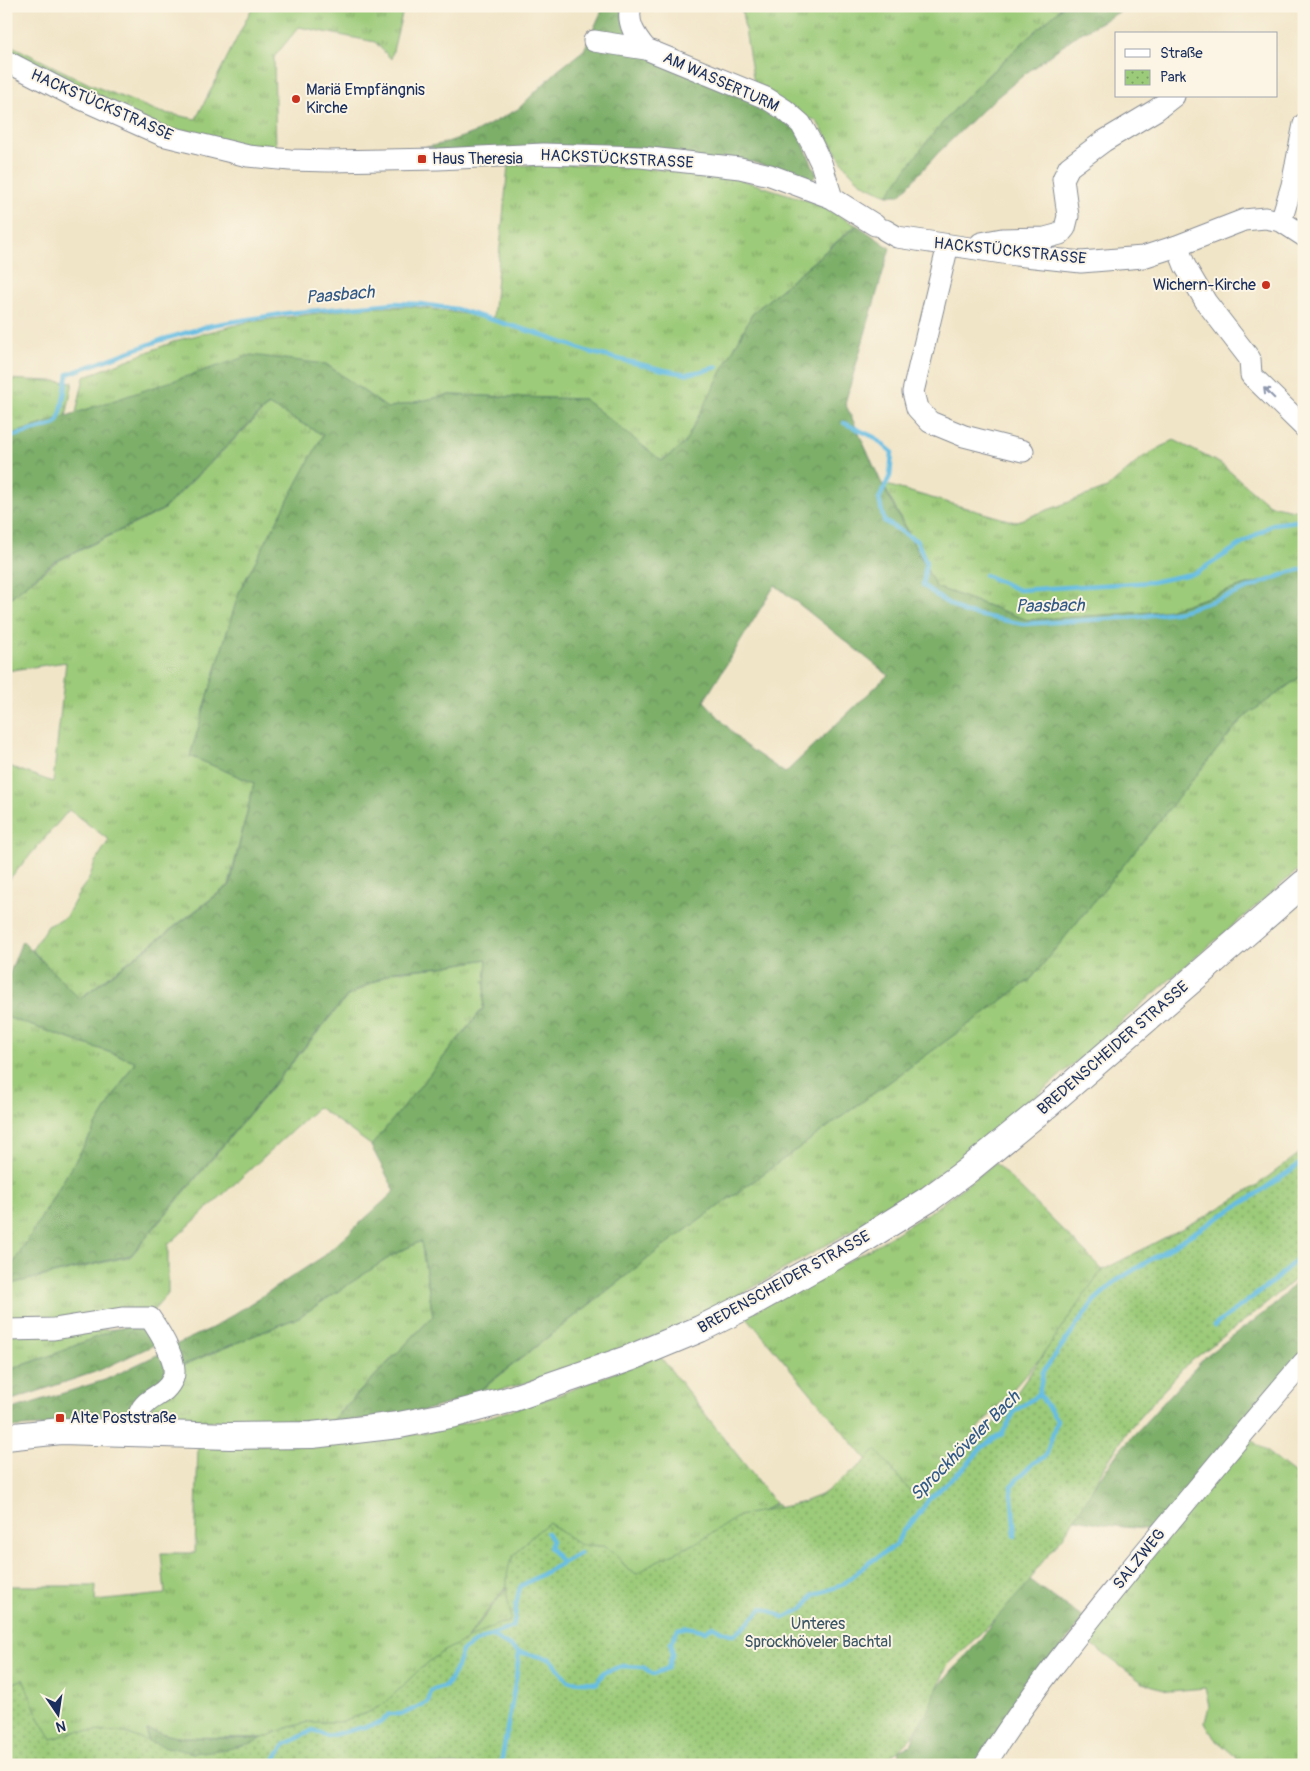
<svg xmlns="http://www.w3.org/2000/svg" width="1310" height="1771" viewBox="0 0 1310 1771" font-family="Pangolin,sans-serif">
<defs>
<pattern id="grass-tufts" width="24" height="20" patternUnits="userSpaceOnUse" patternTransform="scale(1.25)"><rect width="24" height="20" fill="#9ccb79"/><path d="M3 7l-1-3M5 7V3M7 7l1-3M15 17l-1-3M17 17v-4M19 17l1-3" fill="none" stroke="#7ea566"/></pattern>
<pattern id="forest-crowns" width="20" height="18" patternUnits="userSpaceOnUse" patternTransform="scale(1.25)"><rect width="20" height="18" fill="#7daf69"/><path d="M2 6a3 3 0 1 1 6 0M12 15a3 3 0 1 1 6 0" fill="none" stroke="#668f5a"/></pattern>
<pattern id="park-dots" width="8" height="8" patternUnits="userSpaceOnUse" patternTransform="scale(1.25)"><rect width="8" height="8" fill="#9ccb79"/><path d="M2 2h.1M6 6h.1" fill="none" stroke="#7ea566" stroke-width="1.8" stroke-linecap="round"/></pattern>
</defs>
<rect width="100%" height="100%" fill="#fcf5e5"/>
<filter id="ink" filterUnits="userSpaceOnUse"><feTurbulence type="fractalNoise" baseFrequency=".02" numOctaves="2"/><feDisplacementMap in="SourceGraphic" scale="10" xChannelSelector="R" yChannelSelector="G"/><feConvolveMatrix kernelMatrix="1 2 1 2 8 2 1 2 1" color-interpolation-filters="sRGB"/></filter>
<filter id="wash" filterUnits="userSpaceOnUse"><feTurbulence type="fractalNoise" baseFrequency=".0096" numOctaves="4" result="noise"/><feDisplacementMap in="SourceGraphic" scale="20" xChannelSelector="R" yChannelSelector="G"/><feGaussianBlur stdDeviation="1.12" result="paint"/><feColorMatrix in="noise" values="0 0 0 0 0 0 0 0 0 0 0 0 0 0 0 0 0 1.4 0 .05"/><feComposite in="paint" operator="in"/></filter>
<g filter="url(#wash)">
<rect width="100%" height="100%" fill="#f1e5c7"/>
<path fill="url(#grass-tufts)" stroke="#5c7d6c" d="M 253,6 L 404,6 L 391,59 L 375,42 L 299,27 L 274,57 L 276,152 L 162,129 L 6,51 L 6,43 L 89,84 L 160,112 L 196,119 Z
M 741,6 L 1063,6 C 1026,40 988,73 954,110 C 930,136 909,166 888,195 C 878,191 870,188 861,182 C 843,169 830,140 817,122 L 813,119 L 809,120 L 754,83 Z
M 558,164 L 628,166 L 732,177 L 813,202 L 856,225 L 752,314 L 684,445 L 661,461 L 584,399 L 449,395 L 387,408 L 326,364 L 76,413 L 84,377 L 178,340 L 248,322 L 358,308 L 410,306 L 493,318 L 508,166 Z
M 6,379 L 73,382 L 66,417 L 6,437 Z
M 269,405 L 323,435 L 239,592 L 190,756 L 254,783 L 229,885 L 79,999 L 32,950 L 47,926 L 66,917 L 80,891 L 89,879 L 95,862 L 109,840 L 69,810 L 6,883 L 6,765 L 53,782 L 66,662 L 6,671 L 6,601 L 56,562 L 163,510 Z
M 1174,440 L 1221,464 L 1269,505 L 1304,512 L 1304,570 L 1240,587 L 1165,611 L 1027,620 L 936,587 L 883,484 L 1015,522 L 1107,488 L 1143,457 Z
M 1304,674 L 1304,865 L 1176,974 L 976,1149 L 868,1221 L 733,1299 L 665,1332 L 562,1373 L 471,1398 L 664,1246 L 1031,979 L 1242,719 Z
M 487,959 L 483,1008 L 372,1146 L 318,1107 L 168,1245 L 168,1294 L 153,1311 L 6,1326 L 6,1285 L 131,1256 L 348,996 L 393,972 L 442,967 Z
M 6,1017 L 135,1061 L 6,1276 Z
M 995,1163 L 1111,1278 L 907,1509 L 824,1566 L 741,1603 L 677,1623 L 653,1657 L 618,1666 L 596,1672 L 578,1672 L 554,1656 L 448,1664 L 515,1577 L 579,1549 L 601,1560 L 578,1548 L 515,1575 L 447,1664 L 385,1713 L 273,1738 L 177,1737 L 147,1730 L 148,1765 L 6,1765 L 6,1586 L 96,1586 L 95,1601 L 165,1594 L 161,1553 L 195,1553 L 198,1444 L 349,1444 L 429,1432 L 492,1416 L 553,1397 L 659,1355 L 775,1503 L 762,1511 L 776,1504 L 811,1549 L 886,1485 L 903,1503 L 746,1316 L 872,1248 L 933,1210 Z
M 421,1241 L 433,1316 L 331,1421 L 151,1421 L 151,1406 L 179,1367 L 299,1317 L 393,1255 Z
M 116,1329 L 52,1355 L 6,1371 L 6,1334 Z
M 1249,1438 L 1304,1481 L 1304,1765 L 1237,1765 L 1237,1758 L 1214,1738 L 1205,1722 L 1209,1706 L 1205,1688 L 1171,1691 L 1143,1683 L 1084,1639 Z"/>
<path fill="url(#forest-crowns)" stroke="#4c6f64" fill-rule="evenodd" d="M 604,6 L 621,6 L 624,27 L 762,105 L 797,130 L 817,175 L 813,179 L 805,179 L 753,162 L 404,152 L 441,144 L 474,133 L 518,109 L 557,71 L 584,50 Z
M 1063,6 L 1130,6 L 1074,37 L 1025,74 L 984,108 L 937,154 L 900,195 L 888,195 C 908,166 930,136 954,110 C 988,74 1026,40 1063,6 Z
M 857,225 L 890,248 L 845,403 L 882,484 L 936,587 L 1028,620 L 1165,611 L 1240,587 L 1304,570 L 1304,674 L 1242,719 L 1031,979 L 664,1246 L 470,1398 L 408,1415 L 331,1422 L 433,1316 L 421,1241 L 393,1255 L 299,1317 L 178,1367 L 171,1347 L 214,1327 L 324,1256 L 395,1191 L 371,1146 L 483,1009 L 487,959 L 441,967 L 394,971 L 347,996 L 131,1255 L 6,1285 L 6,1276 L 135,1061 L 6,1017 L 6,983 L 22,941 L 80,999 L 230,885 L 254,783 L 190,756 L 239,592 L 323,435 L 268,405 L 162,510 L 54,562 L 6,601 L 6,436 L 251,355 L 326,364 L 387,408 L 449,395 L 584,399 L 662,461 L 684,444 L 752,314 ZM 775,585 L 888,675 L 785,773 L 743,744 L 704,701 Z
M 1304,1274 L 1304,1356 L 1155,1530 L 1114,1526 L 1071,1518 L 1119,1451 L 1207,1355 L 1272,1307 Z
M 135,1325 C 146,1329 152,1333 154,1345 L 98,1371 L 6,1402 L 6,1371 L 52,1355 L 116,1329 Z
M 161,1353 L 167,1374 L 140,1399 L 119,1421 L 6,1428 L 6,1411 L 105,1380 Z
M 1026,1578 L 1083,1618 L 978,1765 L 903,1765 L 898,1751 L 911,1745 L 931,1695 L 979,1641 Z
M 147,1730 L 176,1737 L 273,1739 L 278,1765 L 148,1765 Z"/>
<path fill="url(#park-dots)" stroke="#5c7d6c" d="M 1304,1150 L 1304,1271 L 1266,1304 L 1186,1365 L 1129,1429 L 1100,1474 L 1087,1499 L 1063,1537 L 1035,1571 L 1030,1581 L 1000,1614 L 947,1666 L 926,1714 L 912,1737 L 897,1752 L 877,1765 L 6,1765 L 6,1687 L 23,1679 L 38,1716 L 52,1739 L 78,1731 L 122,1732 L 163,1746 L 193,1753 L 228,1749 L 252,1743 L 284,1729 L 308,1722 L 339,1722 L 367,1713 L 385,1703 L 421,1668 L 442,1652 L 498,1624 L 509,1622 C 512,1613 508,1605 507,1596 C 507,1586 506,1570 511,1561 C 519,1548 536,1531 549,1523 L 580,1545 L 603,1546 L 617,1555 L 628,1570 L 637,1574 L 657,1561 L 694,1544 L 739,1516 L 800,1503 L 823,1494 L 861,1465 L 876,1450 L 915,1497 L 998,1420 L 1096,1278 L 1103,1270 L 1206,1216 L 1253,1188 Z"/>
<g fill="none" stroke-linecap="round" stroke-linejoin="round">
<path stroke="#66bde3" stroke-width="4.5" d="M 844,423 L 874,437 L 892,452 L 890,476 L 879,499 L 884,521 L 917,541 L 926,562 L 923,585 L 941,599 L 963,612 L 1023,624 L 1137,617 L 1181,611 L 1231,595 L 1290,572 L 1304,569
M 6,438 L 56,424 L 61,412 L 68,374 L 161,340 L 212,325 L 288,313 L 395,303 L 420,304 L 456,309 L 539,334 L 589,352 L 664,370 L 686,374 L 703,371 L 717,367
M 985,575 L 1019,590 L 1152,582 L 1196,573 L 1273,524 L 1304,520
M 1214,1326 L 1274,1281 L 1304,1252
M 547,1533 L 552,1541 L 550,1548 L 562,1563
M 1015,1536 L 1011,1486 L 1033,1463 L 1046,1456 L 1057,1420 L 1039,1394
M 491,1635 L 513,1627 C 517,1613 515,1597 521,1586 L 580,1553
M 501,1764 L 516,1678 L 519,1652
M 271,1765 L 285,1745 L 313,1730 L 328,1736 L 380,1723 L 389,1714 L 403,1714 L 428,1702 L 431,1691 L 446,1686 L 456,1669 L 462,1651 L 474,1643 L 491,1635 L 519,1652 L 551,1659 L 568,1681 L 597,1683 L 604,1672 L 623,1666 L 643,1667 L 653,1674 L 668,1668 L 672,1655 L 671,1642 L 678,1629 L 687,1627 L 705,1631 L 713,1626 L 721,1631 L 734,1635 L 749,1622 L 762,1608 L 776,1613 L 784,1618 L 802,1609 L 814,1595 L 842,1585 L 867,1564 L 896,1545 L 902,1532 L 916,1518 L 929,1499 L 967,1465 L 982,1447 L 1002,1434 L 1015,1411 L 1039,1394 L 1043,1372 L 1094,1301 L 1116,1281 L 1255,1195 L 1304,1161"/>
</g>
</g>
<g filter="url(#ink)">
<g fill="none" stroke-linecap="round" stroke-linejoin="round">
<g stroke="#868a92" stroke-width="23">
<path id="minor" d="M 631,6 C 626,23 636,37 646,49 L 766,98 L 785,110 L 801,124 L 812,144 L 821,163 L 832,198
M 594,41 L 646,49
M 6,61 L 70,94 L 162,135 L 248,156 L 290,160 L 329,161 L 438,159 L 543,154 L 641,157 L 740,168 L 770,175 L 832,198 L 875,225
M 1281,221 L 1292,185 L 1304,124
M 885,230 L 897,237 L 1016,255 L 1081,262 L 1143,257 L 1177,246 L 1244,220 L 1265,218 L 1281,221 L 1304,236
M 981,243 L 1002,239 L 1045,238 L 1060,234 L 1065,228 L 1068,216 L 1063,179 L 1069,167 L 1104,141 L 1156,110 L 1174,96
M 948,245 L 913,392 L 917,408 L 930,422 L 964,436 L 1023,451
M 1177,246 L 1185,266 L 1206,302 L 1250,359 L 1251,375 L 1304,427
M 6,1330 L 54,1329 L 122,1318 L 150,1318 C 159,1331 179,1362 173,1378 C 162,1404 137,1391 136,1433
M 985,1765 C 1027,1697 1079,1633 1129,1571 C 1187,1501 1244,1431 1304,1362"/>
</g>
<g stroke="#868a92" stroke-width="28">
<path id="major" d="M 6,1437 L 61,1431 L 230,1436 L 312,1435 L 399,1425 L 455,1414 L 508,1400 L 630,1358 L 700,1329 L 748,1305 L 852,1247 L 929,1199 L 967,1171 L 1050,1103 L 1304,883"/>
</g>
<use href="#minor" stroke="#fff" stroke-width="21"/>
<use href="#major" stroke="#fff" stroke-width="26"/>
</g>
<defs><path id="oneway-shaft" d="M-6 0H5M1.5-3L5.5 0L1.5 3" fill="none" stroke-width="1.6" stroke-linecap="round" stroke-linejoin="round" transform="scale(1.25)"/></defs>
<use stroke="#8d97ae" href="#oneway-shaft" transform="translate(1269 393) rotate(-135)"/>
</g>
<g fill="#c8321e" stroke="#fcf5e5" stroke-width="2">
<circle cx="296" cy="99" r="5"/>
<rect x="417" y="154" width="10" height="10" rx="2.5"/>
<circle cx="1266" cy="285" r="5"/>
<rect x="55" y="1413" width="10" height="10" rx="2.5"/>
</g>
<g text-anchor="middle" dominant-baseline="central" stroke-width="4" stroke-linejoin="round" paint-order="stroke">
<g font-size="16" fill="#1b2f5e" stroke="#fcf5e5">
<text transform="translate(721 82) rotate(24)">AM WASSERTURM</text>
<text transform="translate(102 105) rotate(24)">HACKSTÜCKSTRASSE</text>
<text transform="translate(617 159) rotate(3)">HACKSTÜCKSTRASSE</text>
<text transform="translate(1010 251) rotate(6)">HACKSTÜCKSTRASSE</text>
<text transform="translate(1113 1048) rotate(-41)">BREDENSCHEIDER STRASSE</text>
<text transform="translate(784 1282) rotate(-29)">BREDENSCHEIDER STRASSE</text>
<text transform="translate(1139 1559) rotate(-51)">SALZWEG</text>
</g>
<g font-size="16" fill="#1b2f5e" stroke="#fcf5e5" text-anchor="start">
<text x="306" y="90">Mariä Empfängnis<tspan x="306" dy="18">Kirche</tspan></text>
<text x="432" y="159">Haus Theresia</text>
<text x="1256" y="285" text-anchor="end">Wichern-Kirche</text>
<text x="70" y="1418">Alte Poststraße</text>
</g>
<g font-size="16" fill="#3b5665" stroke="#fcf5e5">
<text x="818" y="1624">Unteres<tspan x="818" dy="18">Sprockhöveler Bachtal</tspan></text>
</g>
<g font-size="18" font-style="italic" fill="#325a86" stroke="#fcf5e5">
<text transform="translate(340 295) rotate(-5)">Paasbach</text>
<text transform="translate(1050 606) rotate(-1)">Paasbach</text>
<text transform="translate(965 1446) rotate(-45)">Sprockhöveler Bach</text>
</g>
</g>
<rect width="1310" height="1771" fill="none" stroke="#fcf5e5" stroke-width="25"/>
<rect x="1115" y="32" width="162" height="65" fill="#fcf5e5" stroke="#a2a6af"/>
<rect x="1125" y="49" width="25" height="8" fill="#ffffff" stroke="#a2a6af"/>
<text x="1160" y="58" font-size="15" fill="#1b2f5e">Straße</text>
<rect x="1125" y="70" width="25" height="15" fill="url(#park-dots)" stroke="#a2a6af"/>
<text x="1160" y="82" font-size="15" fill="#1b2f5e">Park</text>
<g transform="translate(58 1714) rotate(167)" stroke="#fcf5e5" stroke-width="4" paint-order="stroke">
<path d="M0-4L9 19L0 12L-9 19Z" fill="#1b2f5e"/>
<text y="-8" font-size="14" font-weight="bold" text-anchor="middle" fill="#1b2f5e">N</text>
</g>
</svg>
